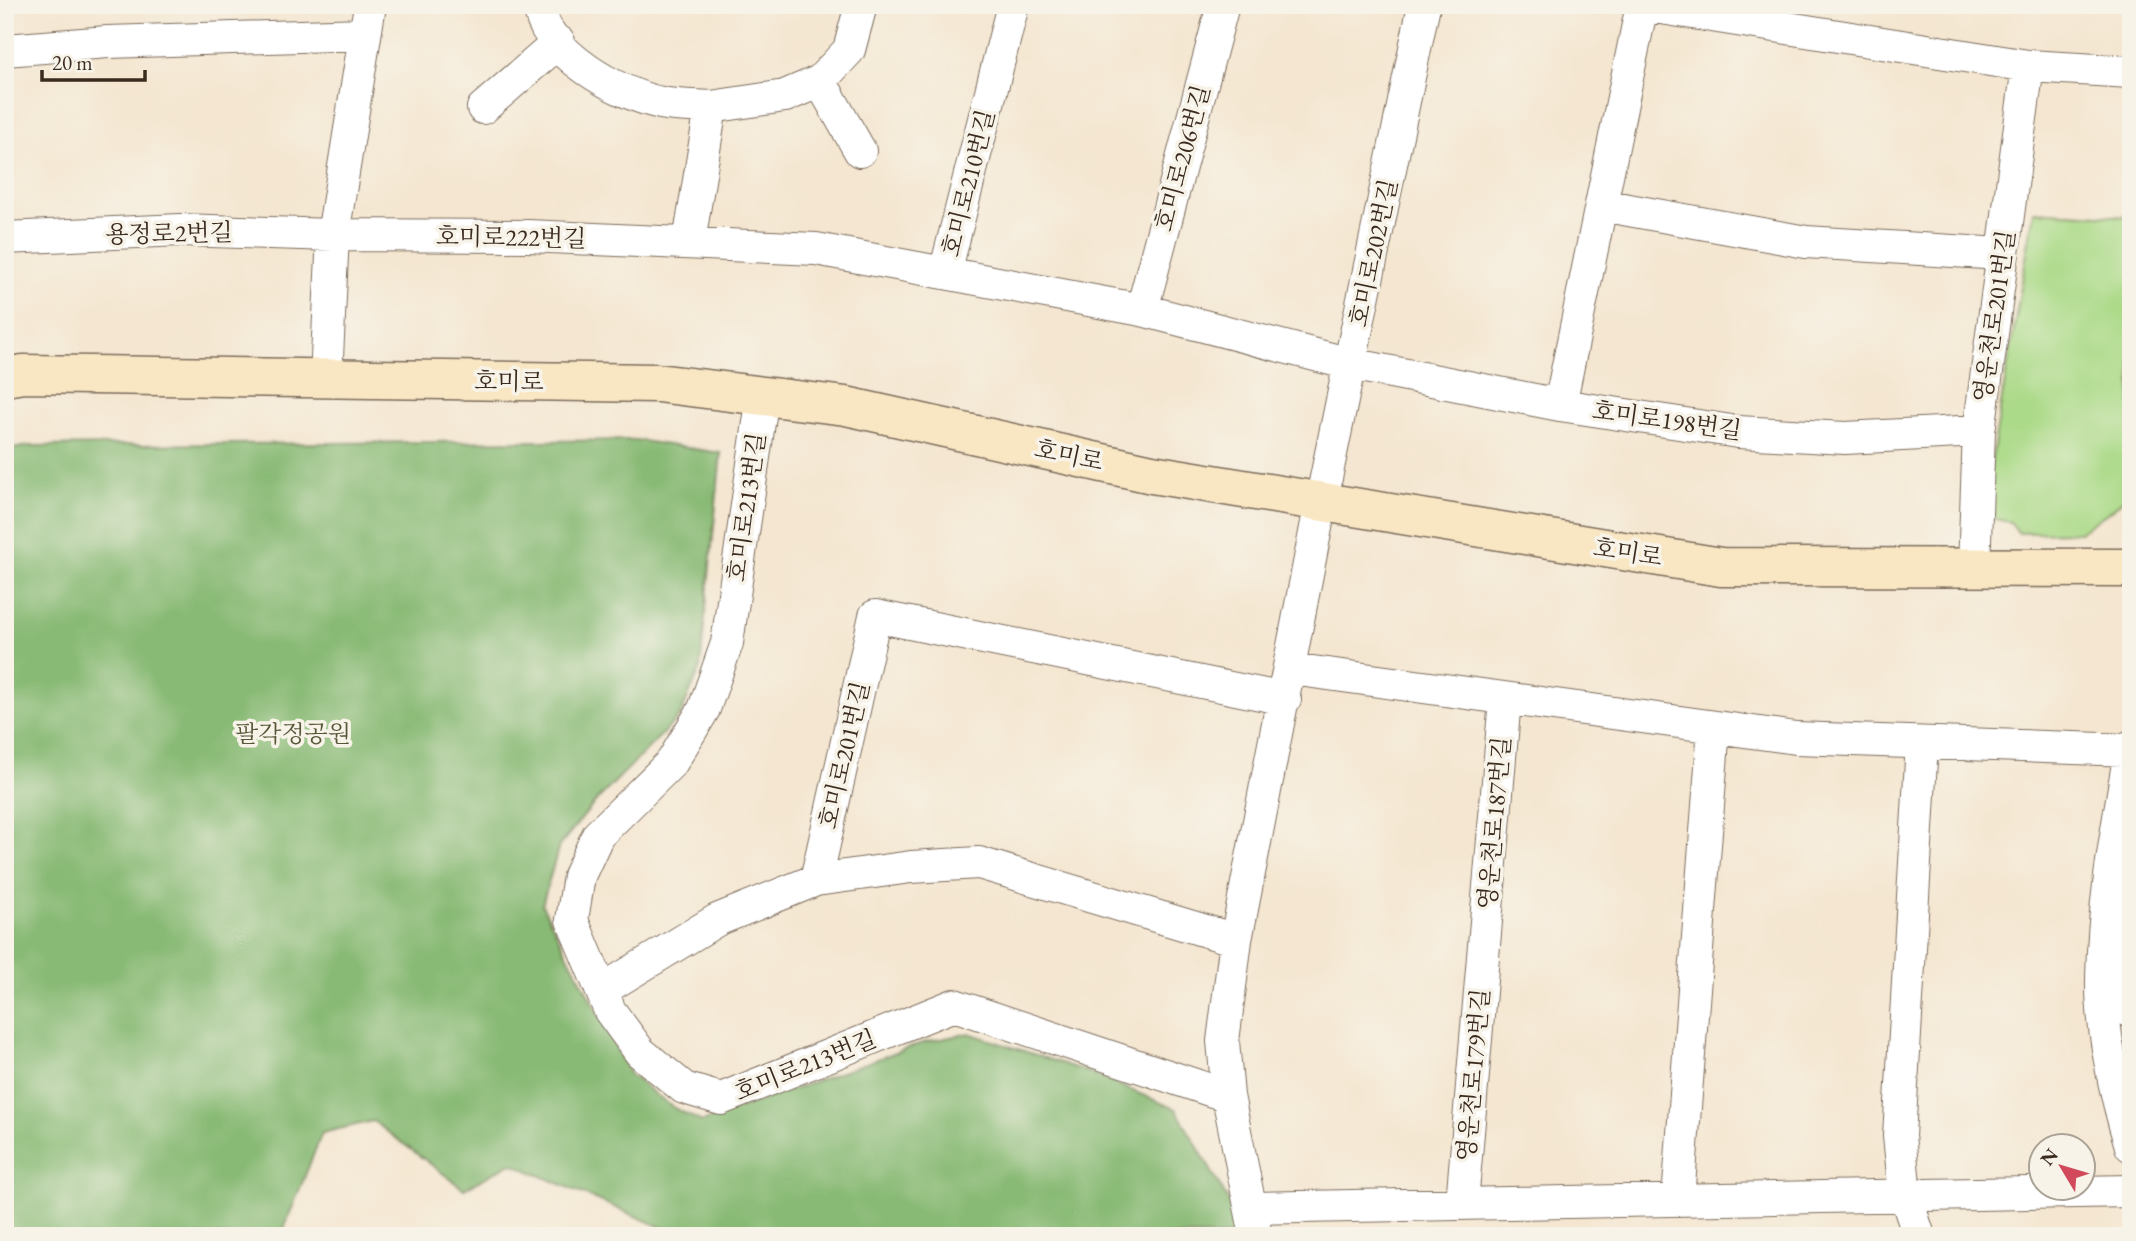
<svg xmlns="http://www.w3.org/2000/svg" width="2136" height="1241" viewBox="0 0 2136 1241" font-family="'EB Garamond','Noto Serif KR',serif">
<rect width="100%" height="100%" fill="#f7f3e8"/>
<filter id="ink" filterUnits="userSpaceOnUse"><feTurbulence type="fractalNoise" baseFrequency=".0143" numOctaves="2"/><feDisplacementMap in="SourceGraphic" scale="14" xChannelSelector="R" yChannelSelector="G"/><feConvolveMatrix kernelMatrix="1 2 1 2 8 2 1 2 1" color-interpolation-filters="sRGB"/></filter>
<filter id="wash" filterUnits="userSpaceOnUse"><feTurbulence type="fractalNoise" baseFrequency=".00686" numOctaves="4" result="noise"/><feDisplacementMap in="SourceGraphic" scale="28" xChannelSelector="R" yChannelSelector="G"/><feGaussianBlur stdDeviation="1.57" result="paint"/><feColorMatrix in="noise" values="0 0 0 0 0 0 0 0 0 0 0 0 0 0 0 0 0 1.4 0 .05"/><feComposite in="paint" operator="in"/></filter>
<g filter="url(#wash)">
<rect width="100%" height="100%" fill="#f4e6d0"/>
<path fill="#abda88" stroke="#738253" stroke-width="2" d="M 2034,211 L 2131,217 L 2131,491 L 2113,509 L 2079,532 L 2019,533 L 2010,522 L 1982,516 Z"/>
<path fill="#88ba74" stroke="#627249" stroke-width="2" d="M 636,440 L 721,453 L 700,669 L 680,716 L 597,800 L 559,846 L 542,905 L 630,1075 L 674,1108 L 702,1122 L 922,1043 L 969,1033 L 1085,1071 L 1176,1109 L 1237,1216 L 1235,1236 L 682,1236 L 511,1163 L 464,1189 L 373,1121 L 322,1133 L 281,1236 L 5,1236 L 5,450 L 29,446 Z"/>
</g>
<g filter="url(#ink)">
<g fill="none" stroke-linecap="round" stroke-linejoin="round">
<g stroke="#7c6c5c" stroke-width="34">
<path id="street" d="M 539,5 C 544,53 618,94 661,103 C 677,106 695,106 711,107 L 689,242
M 1642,5 L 2028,66 L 2131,72
M 5,50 L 108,42 L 363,34
M 820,81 L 860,151
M 711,107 L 785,96 L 820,81 L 849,50 L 861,5
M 483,108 L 559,42
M 1601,205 L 1806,242 L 2002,254
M 5,238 L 180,230 L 333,235 L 528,236 L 816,249 L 1142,310 L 1350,364 L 1560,405 L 1738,432 L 1845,438 L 1979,431
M 945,273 L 1013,5
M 1142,310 L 1223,5
M 326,378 L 333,235 L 370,5
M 763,395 L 727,643 L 704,709 L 672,762 L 598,835 L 579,876 L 572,920 L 610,1011 L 640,1052 L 684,1088 L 721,1099 L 954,1005 L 1228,1096
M 1560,405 L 1642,5
M 1974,568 L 1979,431 L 2028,66
M 1291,669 L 1796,738 L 2130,750
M 2131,746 C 2118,823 2103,901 2102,979 C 2101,1030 2116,1097 2131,1146
M 816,880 L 875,616 L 1285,699
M 2131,945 L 2127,976 L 2131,1012
M 602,990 L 717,920 L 816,880 L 911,867 L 979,863 L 1236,940
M 1678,1199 L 1714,727
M 1462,1203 L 1505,699
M 1252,1208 L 2131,1191
M 1256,1236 L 1228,1096 L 1223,1041 L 1236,940 L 1321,502 L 1424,5
M 1919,1236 L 1905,1194 L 1899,1136 L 1922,743"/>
</g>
<g stroke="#7c6c5c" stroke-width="41">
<path id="secondary" d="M 5,377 L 23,374 L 657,383 L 846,406 L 1152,474 L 1721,567 L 2131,568"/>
</g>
<use href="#street" stroke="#fff" stroke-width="32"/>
<use href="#secondary" stroke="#f9e7c3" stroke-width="38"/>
</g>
</g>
<g text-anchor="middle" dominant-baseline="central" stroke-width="7" stroke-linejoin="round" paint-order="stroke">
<g font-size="24" fill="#3b2a1e" stroke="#f7f3e8">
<text transform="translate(1182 158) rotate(-75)">호미로206번길</text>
<text transform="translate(968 183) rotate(-76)">호미로210번길</text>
<text transform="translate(169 233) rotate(-1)">용정로2번길</text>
<text transform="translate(511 237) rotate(1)">호미로222번길</text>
<text transform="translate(1373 253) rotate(-78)">호미로202번길</text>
<text transform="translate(1994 316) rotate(-82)">영운천로201번길</text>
<text transform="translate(509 381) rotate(1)">호미로</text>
<text transform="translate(1667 420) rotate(8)">호미로198번길</text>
<text transform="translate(1069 455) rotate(12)">호미로</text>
<text transform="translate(746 507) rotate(-82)">호미로213번길</text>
<text transform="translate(1628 552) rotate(9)">호미로</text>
<text transform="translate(844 755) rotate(-77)">호미로201번길</text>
<text transform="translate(1494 823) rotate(-85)">영운천로187번길</text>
<text transform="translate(805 1065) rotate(-22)">호미로213번길</text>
<text transform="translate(1473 1075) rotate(-85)">영운천로179번길</text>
</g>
<g font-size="24" fill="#575638" stroke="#f7f3e8">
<text x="293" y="733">팔각정공원</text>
</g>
</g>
<rect width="2136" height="1241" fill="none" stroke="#f7f3e8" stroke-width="28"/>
<g transform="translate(2062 1167) rotate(308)"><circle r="33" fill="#f7f3e8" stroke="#aca397" stroke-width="2"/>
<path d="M0-5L12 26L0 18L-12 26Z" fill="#d1495b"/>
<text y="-10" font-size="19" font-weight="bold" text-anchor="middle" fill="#3b2a1e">N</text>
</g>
<path d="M42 70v10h103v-10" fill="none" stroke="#3b2a1e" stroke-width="3.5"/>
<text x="52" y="70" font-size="21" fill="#3b2a1e" stroke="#f7f3e8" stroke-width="5" paint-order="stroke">20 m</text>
</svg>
